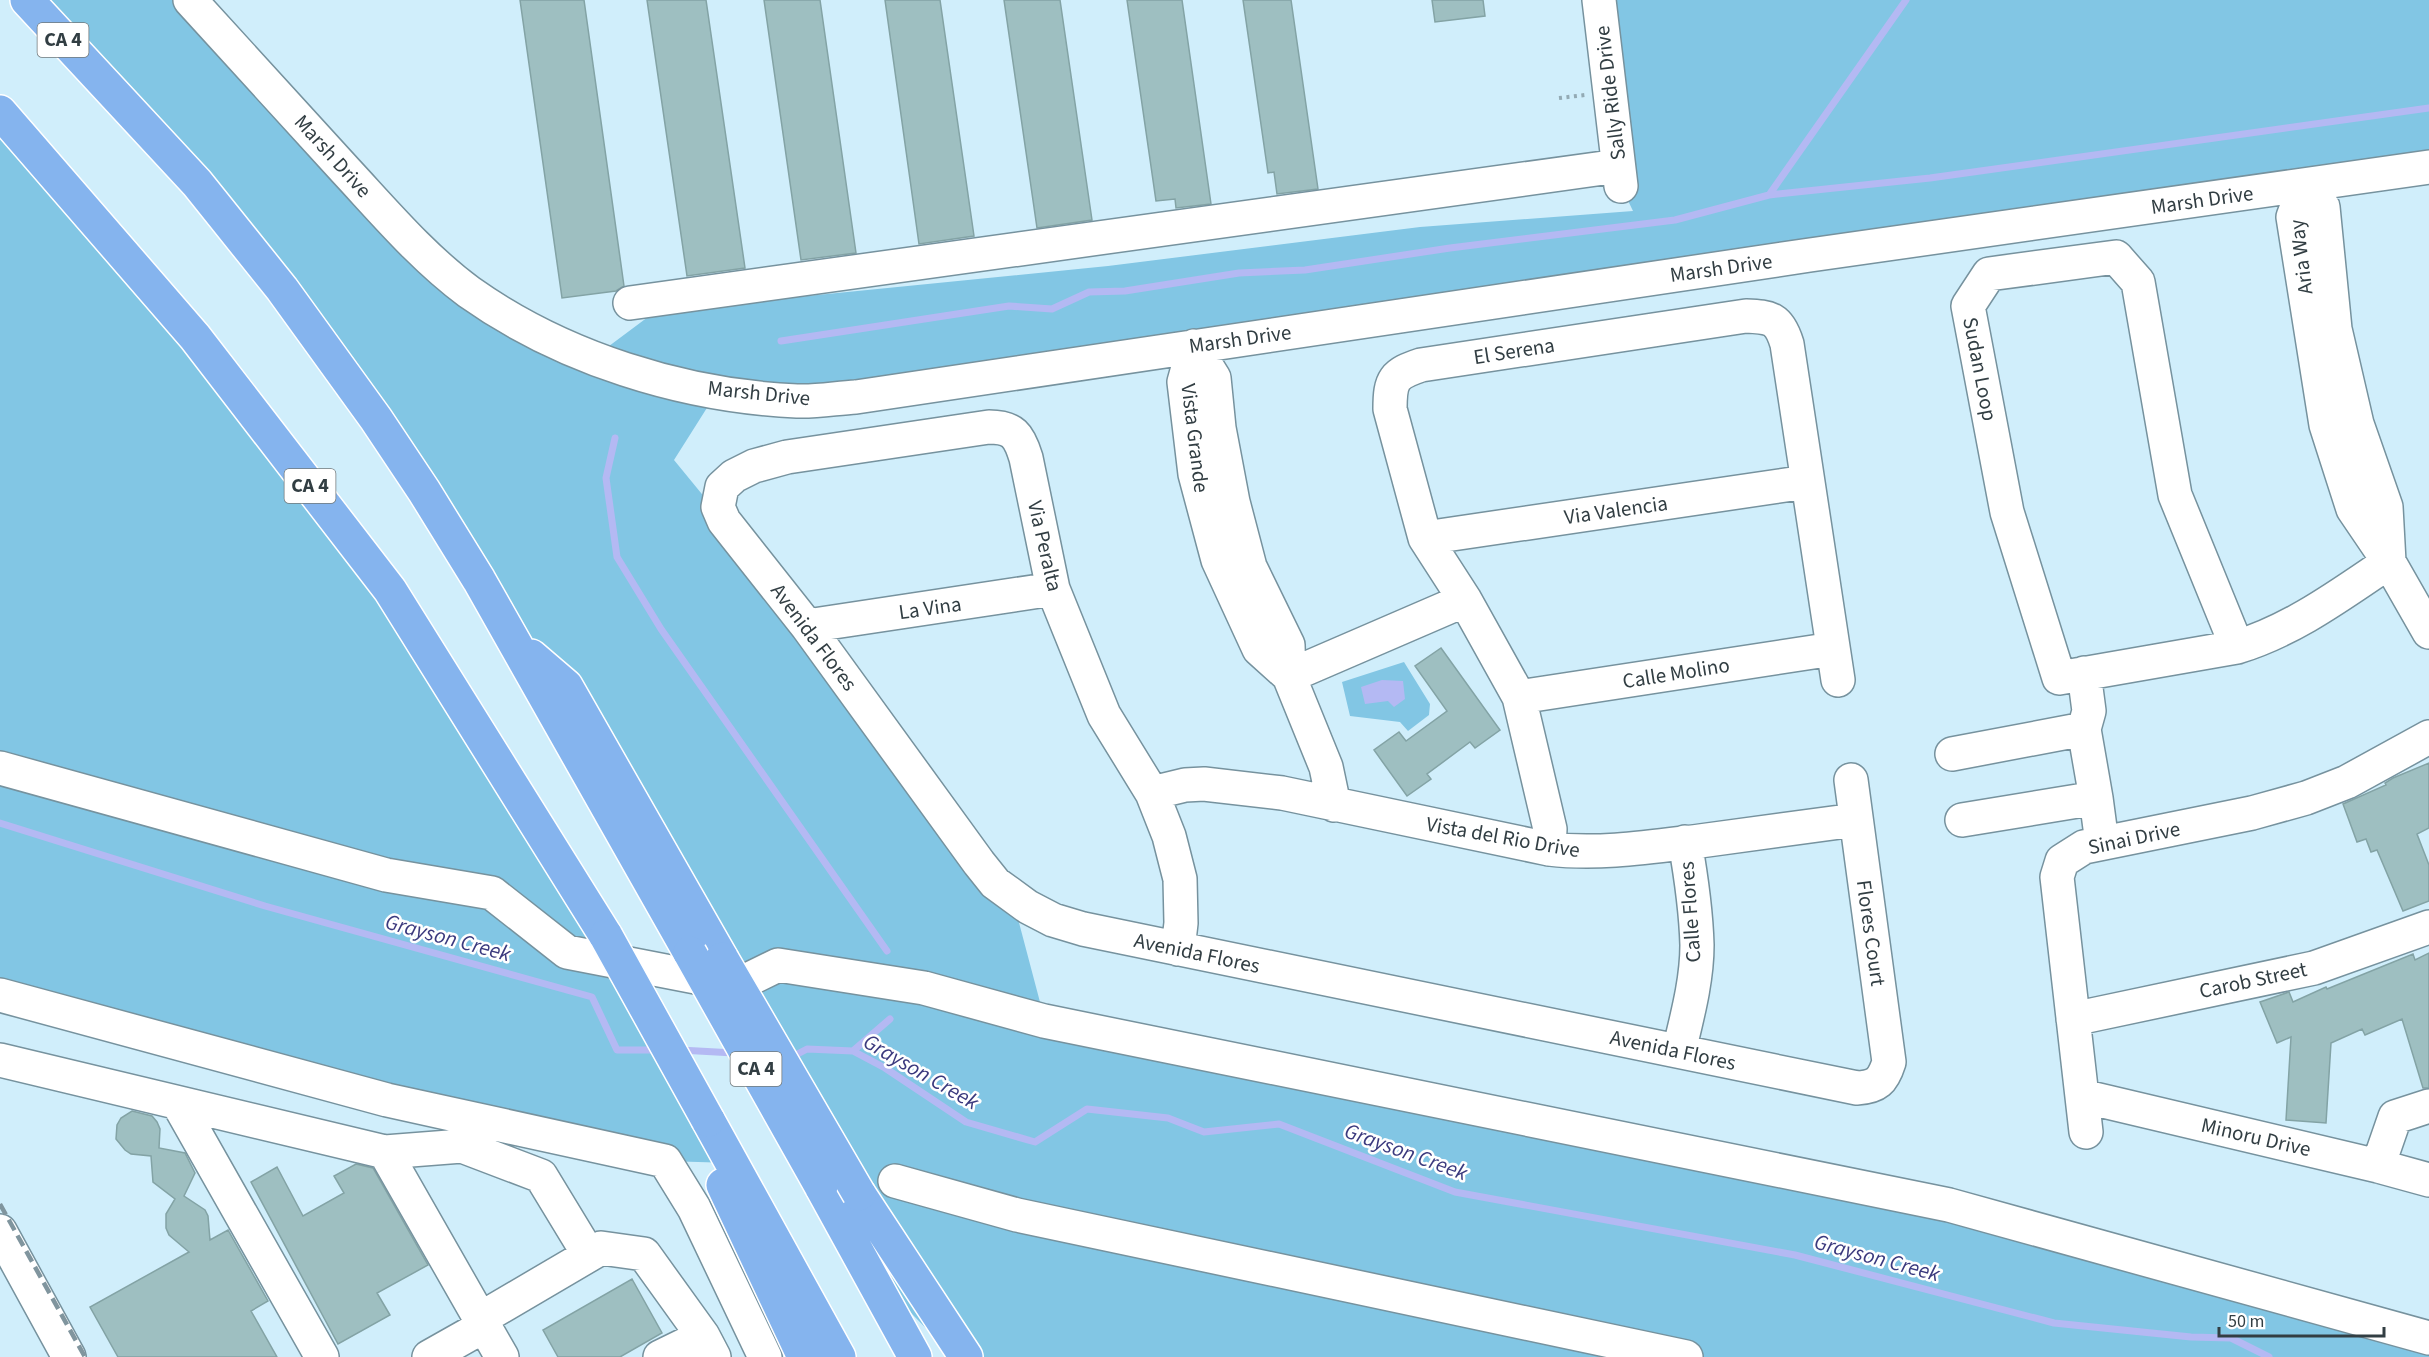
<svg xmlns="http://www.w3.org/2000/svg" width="2429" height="1357" viewBox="0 0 2429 1357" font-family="'Source Sans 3',sans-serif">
<rect width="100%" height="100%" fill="#d0eefb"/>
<path fill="#82c6e4" d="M 27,0 L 190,0 L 409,240 L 593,358 L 656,311 L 1108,266 L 1420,227 L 1633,211 L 1621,186 L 1599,0 L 2429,0 L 2429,165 L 856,397 L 717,392 L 674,460 L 724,521 L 1012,896 L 1045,1021 L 1949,1205 L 2429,1338 L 2429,1357 L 954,1357 L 870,1271 L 690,953 L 282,289 Z
M 0,112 L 390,590 L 731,1163 L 665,1161 L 0,995 Z
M 1404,662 L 1430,704 L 1429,715 L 1408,731 L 1400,722 L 1350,716 L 1342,682 Z"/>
<path fill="#b4b9f3" d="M 1382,680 L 1403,681 L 1405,699 L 1394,707 L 1388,701 L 1365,704 L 1361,687 Z"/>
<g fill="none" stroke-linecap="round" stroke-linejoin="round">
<path stroke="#b4b9f3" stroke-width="7" d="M 1769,195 L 1906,0
M 781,341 L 1009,306 L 1052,309 L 1089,292 L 1125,291 L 1239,273 L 1305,270 L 1450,248 L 1675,220 L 1769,195 L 1930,178 L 2429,108
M 615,438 L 606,478 L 617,557 L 661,629 L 887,951
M 0,823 L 265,906 L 592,997 L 617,1050 L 657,1050
M 680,1050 L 734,1053
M 853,1051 L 890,1019
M 790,1058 L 807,1049 L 853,1051 L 885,1068 L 966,1122 L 1035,1142 L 1087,1109 L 1168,1118 L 1204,1132 L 1279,1124 L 1455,1192 L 1795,1255 L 2054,1323 L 2191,1337 L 2231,1338 L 2269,1357"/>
</g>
<path fill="#9ebfc1" stroke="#83a3a5" stroke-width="1.5" d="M 520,0 L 584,0 L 624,286 L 616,291 L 562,298 Z
M 647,0 L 706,0 L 745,268 L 687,276 Z
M 764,0 L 820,0 L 856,253 L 801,260 Z
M 885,0 L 940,0 L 974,236 L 919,244 Z
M 1004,0 L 1060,0 L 1092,220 L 1037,228 Z
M 1127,0 L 1182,0 L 1211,204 L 1176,208 L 1175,199 L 1156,201 Z
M 1243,0 L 1291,0 L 1318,189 L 1277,194 L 1274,172 L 1268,173 Z
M 1432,0 L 1483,0 L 1485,16 L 1435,22 Z
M 1441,648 L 1500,730 L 1475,748 L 1470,742 L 1427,774 L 1431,779 L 1407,796 L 1374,750 L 1399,732 L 1406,741 L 1447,711 L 1415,666 Z
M 2429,763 L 2429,828 L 2417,834 L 2429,865 L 2429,901 L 2403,911 L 2377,850 L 2371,852 L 2366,839 L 2357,842 L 2343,804 L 2386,785 L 2385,783 L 2393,778 Z
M 2429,953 L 2429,1088 L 2423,1088 L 2402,1019 L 2365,1035 L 2362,1029 L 2331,1043 L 2326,1123 L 2286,1120 L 2291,1037 L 2277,1043 L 2260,1002 L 2289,992 L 2293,1002 L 2326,987 L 2327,989 L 2413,954 L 2415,960 Z
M 132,1111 L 152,1116 L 157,1122 L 160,1129 L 159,1148 L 185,1153 L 195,1173 L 184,1196 L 205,1210 L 208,1216 L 210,1240 L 228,1230 L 268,1301 L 251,1311 L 277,1357 L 118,1357 L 90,1307 L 189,1252 L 169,1235 L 166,1228 L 166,1214 L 175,1199 L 153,1182 L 151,1156 L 131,1154 L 125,1150 L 116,1139 L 117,1125 L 121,1118 Z
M 356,1164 L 373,1168 L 428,1265 L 377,1293 L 390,1315 L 338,1344 L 251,1182 L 277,1167 L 303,1216 L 344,1193 L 334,1176 Z
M 632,1279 L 662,1333 L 620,1357 L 558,1357 L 543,1330 Z"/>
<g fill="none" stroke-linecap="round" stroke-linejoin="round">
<g stroke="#76929e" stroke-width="36">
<path id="minor" d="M 190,0 C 242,57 294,114 346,171 C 385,213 423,258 469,292 C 562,358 683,396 797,401 C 816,402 837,398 856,397 L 1810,255 L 2429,167
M 1599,0 L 1621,186
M 2305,185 L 2323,207 L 2335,329 L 2357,424 L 2386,507 L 2389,562 L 2353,509 L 2326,425 L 2293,217 Z
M 2116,257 L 2138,282 L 2175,495 L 2237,647 L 2059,678 L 2007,512 L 1968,306 L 1989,274 Z
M 630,303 L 1618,166
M 1194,346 L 1214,378 L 1219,428 L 1233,502 L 1250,567 L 1288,645 L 1289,676 L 1259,649 L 1218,560 L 1195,474 L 1184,382 Z
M 1425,538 L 1806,482
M 807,626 L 1053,589
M 2237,647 C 2293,630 2340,595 2389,562 L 2429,632
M 2084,673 L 2089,711 L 2084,729 L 2096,798
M 1519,697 L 1833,649
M 1952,754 L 2084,729
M 0,768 L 386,875 L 492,893 L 567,952 L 737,985 L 778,965 L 924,988 L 1044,1021 L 1949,1205 L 2429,1338
M 1152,793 L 1185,785 L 1204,784 L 1282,793 L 1549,849 C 1599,855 1650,847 1700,841 C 1752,834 1804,827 1855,820
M 1334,805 L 1326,767 L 1289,676 L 1465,600
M 1962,820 L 2096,798 L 2102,843
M 1549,849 L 1550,829 L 1519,697 L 1465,600 L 1425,538 L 1390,409 C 1390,379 1394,374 1421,365 L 1746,316 C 1771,317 1779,318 1787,344 L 1838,680
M 1178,949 L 1181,923 L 1180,879 L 1169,836 L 1152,793 L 1104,715 L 1053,589 L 1026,458 C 1019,435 1013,427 989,427 L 787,457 L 754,466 L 734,476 L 722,487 L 718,507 L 724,521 L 807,626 L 979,863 L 995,883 L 1028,907 L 1053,920 L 1083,929 L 1857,1088 C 1877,1087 1883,1081 1889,1062 L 1851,780
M 0,995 L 387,1100 L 665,1161 L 694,1208 L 765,1357
M 2073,1019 L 2314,968 L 2429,927
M 1679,1051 C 1687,1017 1697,981 1697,945 C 1696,910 1691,876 1685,842
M 0,1060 L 385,1152 L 502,1357
M 2082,1096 L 2378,1166 L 2429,1180
M 178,1103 L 322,1357
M 2086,1132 L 2057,877 L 2062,861 L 2084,847 L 2252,813 L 2306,798 L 2347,782 L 2429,737
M 385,1152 L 462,1146 L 541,1176 L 589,1255
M 2378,1166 L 2395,1117 L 2429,1106
M 895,1181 L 1017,1215 L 1686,1357
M 0,1231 L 69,1357
M 480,1319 L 601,1248 L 644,1254 L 703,1336
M 429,1357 L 484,1326
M 660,1357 L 703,1336 L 714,1357"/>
</g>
<g stroke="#fff" stroke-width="36">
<path id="highway" d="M 27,0 L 197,183 L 282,289 L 376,419 L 424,491 L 479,580 L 690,953
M 0,112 L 195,337 L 390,590 L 606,936
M 531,656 L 566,686 L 722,959
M 708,1120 L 839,1357
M 723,1185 L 804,1357
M 821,1186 L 915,1357
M 859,1194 L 966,1357"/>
</g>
<path stroke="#93aab4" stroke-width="4" stroke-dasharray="3 4.5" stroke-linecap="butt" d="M 1559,98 L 1585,95"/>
<use href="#minor" stroke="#fff" stroke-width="33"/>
<use href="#highway" stroke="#85b4ee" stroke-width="33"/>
<path stroke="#80959e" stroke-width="4.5" stroke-dasharray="12 6" stroke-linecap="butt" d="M 0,1204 L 85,1357"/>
<g stroke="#fff" stroke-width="36" stroke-linecap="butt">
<path id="highway-bridge" d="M 606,936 L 708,1120
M 690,953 L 821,1186
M 722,959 L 859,1194"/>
</g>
<use href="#highway-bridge" stroke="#85b4ee" stroke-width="33"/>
</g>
<g text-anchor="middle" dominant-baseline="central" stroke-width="5" stroke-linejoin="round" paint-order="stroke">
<g fill="#fff" stroke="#70787b" stroke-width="1.5">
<rect x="37.5" y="23" width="51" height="34" rx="4.5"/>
<rect x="284.5" y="469" width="51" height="34" rx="4.5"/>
<rect x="730.5" y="1052" width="51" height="34" rx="4.5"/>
</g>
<g font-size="20" font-weight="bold" fill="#323e43">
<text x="63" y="40">CA 4</text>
<text x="310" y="486">CA 4</text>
<text x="756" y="1069">CA 4</text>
</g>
<g font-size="21" fill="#323e43" stroke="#fff">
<text transform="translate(1610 93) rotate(-97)">Sally Ride Drive</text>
<text transform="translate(333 156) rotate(48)">Marsh Drive</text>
<text transform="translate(2202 200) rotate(-8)">Marsh Drive</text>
<text transform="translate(2301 257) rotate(-97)">Aria Way</text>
<text transform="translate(1721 268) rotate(-8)">Marsh Drive</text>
<text transform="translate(1240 339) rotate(-8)">Marsh Drive</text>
<text transform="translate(1514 351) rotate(-9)">El Serena</text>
<text transform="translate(1980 369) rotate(79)">Sudan Loop</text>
<text transform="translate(759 393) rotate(6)">Marsh Drive</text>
<text transform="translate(1195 438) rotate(83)">Vista Grande</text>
<text transform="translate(1616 510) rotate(-8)">Via Valencia</text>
<text transform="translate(1045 546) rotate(77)">Via Peralta</text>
<text transform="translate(930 608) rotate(-8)">La Vina</text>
<text transform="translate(814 637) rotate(53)">Avenida Flores</text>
<text transform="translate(1676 673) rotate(-9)">Calle Molino</text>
<text transform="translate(1503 837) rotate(10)">Vista del Rio Drive</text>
<text transform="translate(2134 838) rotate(-12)">Sinai Drive</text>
<text transform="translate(1690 912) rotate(-94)">Calle Flores</text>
<text transform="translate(1871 933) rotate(82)">Flores Court</text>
<text transform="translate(1197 953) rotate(12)">Avenida Flores</text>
<text transform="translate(2253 980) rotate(-12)">Carob Street</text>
<text transform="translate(1673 1050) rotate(12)">Avenida Flores</text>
<text transform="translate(2256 1137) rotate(13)">Minoru Drive</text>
</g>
<g font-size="22" font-style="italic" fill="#3b3a7e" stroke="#fff">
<text transform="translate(448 938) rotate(15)">Grayson Creek</text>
<text transform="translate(921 1072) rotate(30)">Grayson Creek</text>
<text transform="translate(1406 1152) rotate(20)">Grayson Creek</text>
<text transform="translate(1877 1258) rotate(15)">Grayson Creek</text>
</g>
</g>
<path d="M2219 1327v9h165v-9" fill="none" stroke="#323e43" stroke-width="3"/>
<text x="2228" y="1327" font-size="18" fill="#323e43" stroke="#ffffff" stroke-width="4.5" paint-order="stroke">50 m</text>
</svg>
